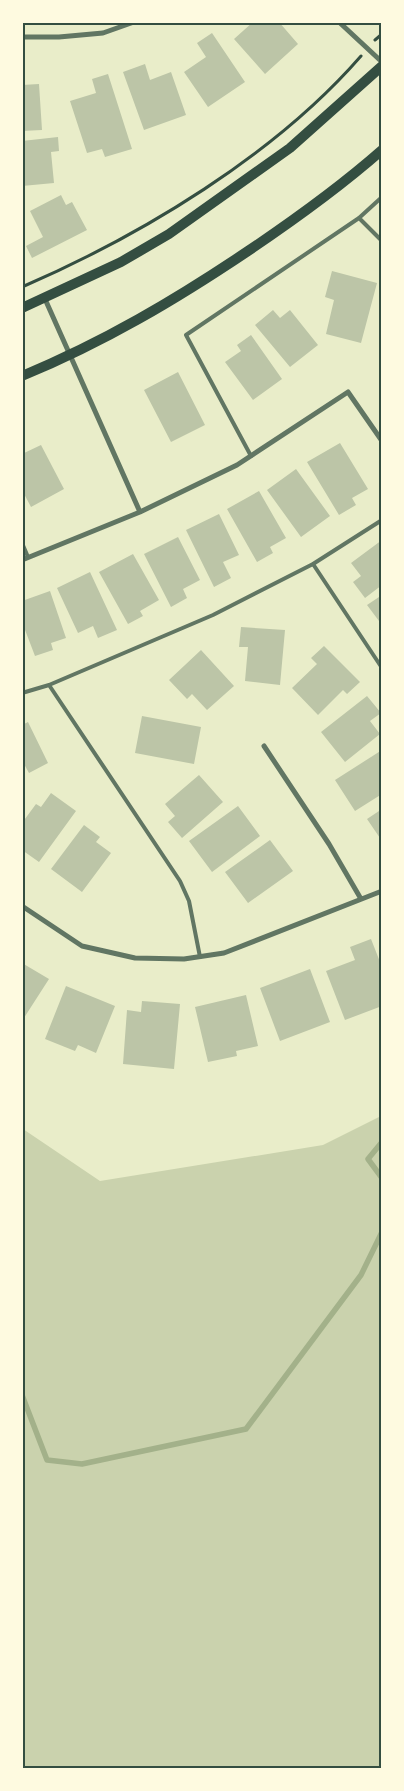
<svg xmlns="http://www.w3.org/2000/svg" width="404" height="1791" viewBox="0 0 404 1791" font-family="Arial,sans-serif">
<rect width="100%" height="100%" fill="#e9edc9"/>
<path fill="#cad2ad" d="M 381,1116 L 381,1768 L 23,1768 L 23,1129 L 100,1181 L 323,1145 Z"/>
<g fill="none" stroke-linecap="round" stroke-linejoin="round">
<path stroke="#a3b18a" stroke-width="5.5" d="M 382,1142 L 368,1159 L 382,1178
M 22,1395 L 47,1460 L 82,1464 L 246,1429 L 361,1275 L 382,1232"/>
</g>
<path fill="#bcc5a7" d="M 253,22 L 279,22 L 298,44 L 265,74 L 234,39 Z
M 212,33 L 245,82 L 208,107 L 184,72 L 206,57 L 197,43 Z
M 145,64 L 150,80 L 171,72 L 186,115 L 144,130 L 123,72 Z
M 108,74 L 132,149 L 105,157 L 102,149 L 87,153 L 70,101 L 96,93 L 92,79 Z
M 39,84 L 42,130 L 22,131 L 22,85 Z
M 58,137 L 59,151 L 51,152 L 54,183 L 22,186 L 22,141 Z
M 61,195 L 66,205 L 72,202 L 87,230 L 32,258 L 26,246 L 43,237 L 30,211 Z
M 332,271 L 377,283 L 361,343 L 326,334 L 334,300 L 325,297 Z
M 273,310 L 280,318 L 290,310 L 318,345 L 290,367 L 255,325 Z
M 251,335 L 282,379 L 253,400 L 225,362 L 241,351 L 237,345 Z
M 178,372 L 205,425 L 171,442 L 144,390 Z
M 340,443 L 368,489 L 352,498 L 356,505 L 339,515 L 307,462 Z
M 41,445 L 64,489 L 31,507 L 22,490 L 22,454 Z
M 296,469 L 330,516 L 301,537 L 267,490 Z
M 259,491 L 286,538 L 270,547 L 273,553 L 257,562 L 227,509 Z
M 219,514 L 239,555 L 223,562 L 231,578 L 214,587 L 186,530 Z
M 178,537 L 200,580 L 183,589 L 187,598 L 171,607 L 144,554 Z
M 382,540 L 382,585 L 365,598 L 353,582 L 361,576 L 351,563 Z
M 133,554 L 159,600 L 140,611 L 143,616 L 128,624 L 99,572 Z
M 90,572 L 117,630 L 98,638 L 93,626 L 78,633 L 57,588 Z
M 50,591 L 66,638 L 51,643 L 53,650 L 35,656 L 22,622 L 22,601 Z
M 382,595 L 382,619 L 379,621 L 367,605 Z
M 241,627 L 285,630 L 280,685 L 245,681 L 248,647 L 239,647 Z
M 324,646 L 360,682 L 347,694 L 343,690 L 318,715 L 292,688 L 317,664 L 311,658 Z
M 201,650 L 234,686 L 207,710 L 192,694 L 187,699 L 169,680 Z
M 367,696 L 381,713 L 370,721 L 380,734 L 345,762 L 321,732 Z
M 142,716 L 201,727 L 194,764 L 135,753 Z
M 28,722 L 48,763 L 29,773 L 24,764 L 22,765 L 22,725 Z
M 382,750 L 382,794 L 355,811 L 335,780 Z
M 199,775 L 223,802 L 182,838 L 168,822 L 175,816 L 165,804 Z
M 51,793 L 76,811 L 39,862 L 22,850 L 22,823 L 36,804 L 41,807 Z
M 238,806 L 260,836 L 212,872 L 189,841 Z
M 382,809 L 382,841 L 367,819 Z
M 84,825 L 100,837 L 96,842 L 111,853 L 82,892 L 51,869 Z
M 270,840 L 293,871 L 248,903 L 225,872 Z
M 371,939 L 382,967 L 382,1006 L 345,1020 L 326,971 L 355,960 L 350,947 Z
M 22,963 L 49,979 L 22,1021 Z
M 310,969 L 330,1022 L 280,1041 L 260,988 Z
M 66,986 L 115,1006 L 96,1053 L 78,1045 L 75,1051 L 45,1039 Z
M 246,995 L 258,1046 L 236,1051 L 237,1056 L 208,1062 L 195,1007 Z
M 142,1001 L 180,1004 L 174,1069 L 123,1064 L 127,1010 L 141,1012 Z"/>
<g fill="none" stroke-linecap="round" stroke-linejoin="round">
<path stroke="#344e41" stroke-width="3" d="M 375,40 L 382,34
M 22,287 C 142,235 275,155 361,56"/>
<path stroke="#617663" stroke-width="4" d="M 359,218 L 382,241
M 251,456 L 186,335 L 359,218 L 382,197
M 22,543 L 28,557
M 313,564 L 382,668
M 49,685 L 180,881 L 189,901 L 200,957
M 22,693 L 49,685 L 213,615 L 313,564 L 382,520"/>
<path stroke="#617663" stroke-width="5" d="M 339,22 L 382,62
M 22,37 L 59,37 L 103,33 L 134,22
M 45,299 L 140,512
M 22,560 L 140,512 L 237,465 L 348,392 L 382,441
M 264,746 L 329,844 L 361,899
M 22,906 L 82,946 L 135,958 L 184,959 L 224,953 L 382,891"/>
<path stroke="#344e41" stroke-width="10" d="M 22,308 L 121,262 L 169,234 L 290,148 L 382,66
M 22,376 C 104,342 175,300 248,251 C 294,220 340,187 382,150"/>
</g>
<rect width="404" height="1791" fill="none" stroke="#fefae0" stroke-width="48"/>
<rect x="24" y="24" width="356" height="1743" fill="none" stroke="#344e41" stroke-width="2"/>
</svg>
